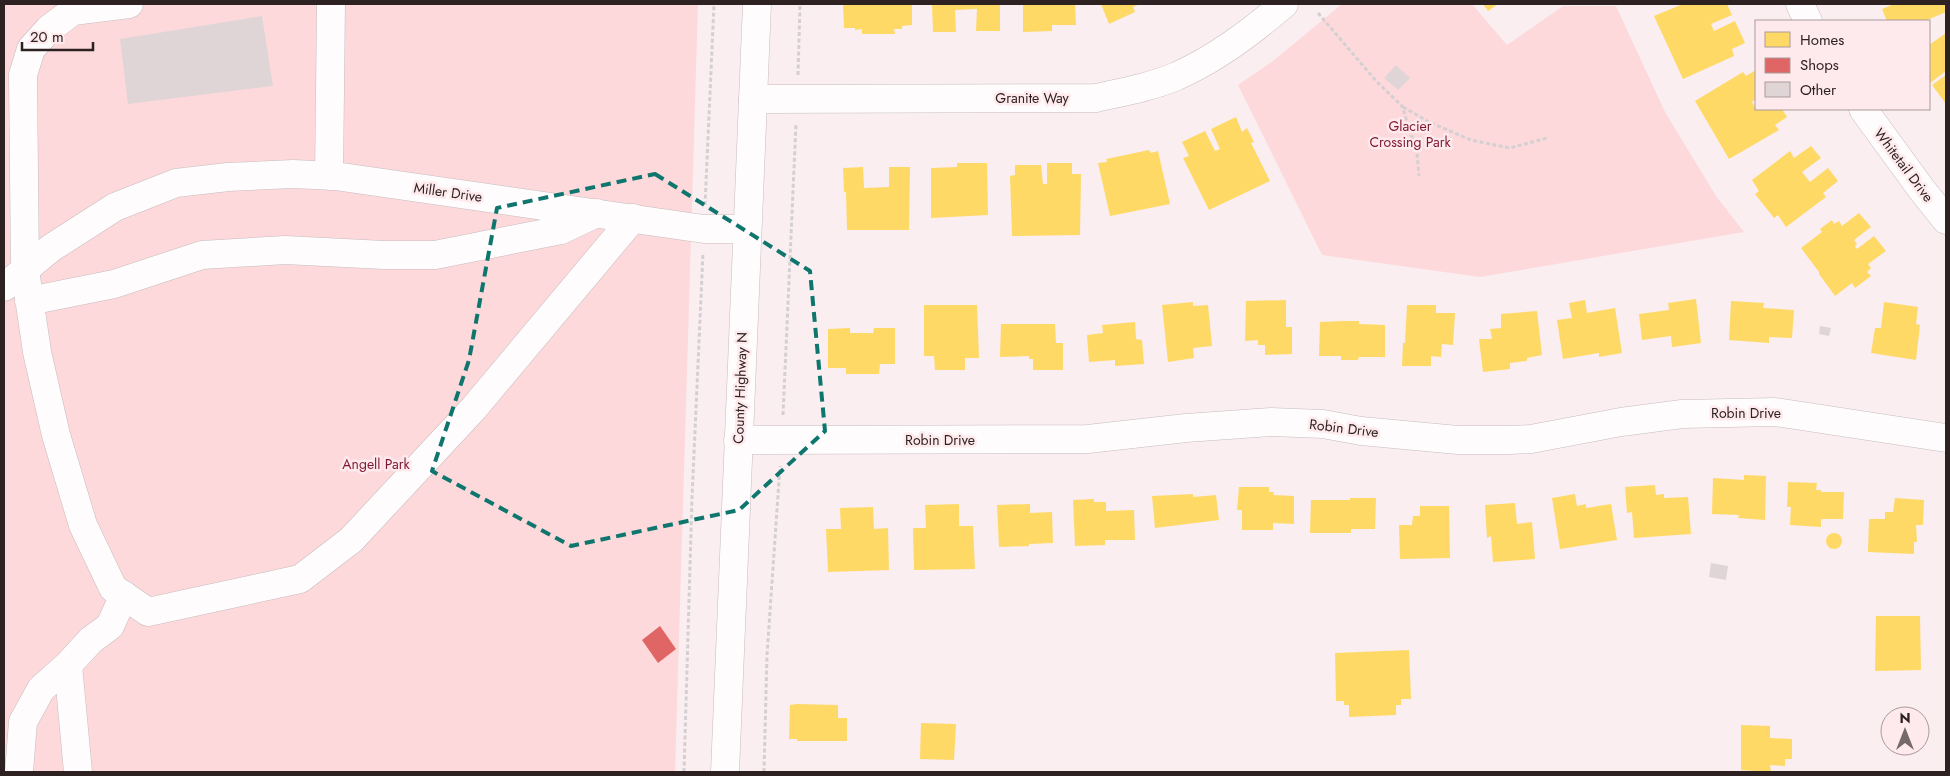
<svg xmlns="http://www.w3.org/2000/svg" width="1950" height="776" viewBox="0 0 1950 776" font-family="Jost,sans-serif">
<rect width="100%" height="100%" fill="#faeef0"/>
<path fill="#fdd9dc" d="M 4,4 L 698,4 L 675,772 L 4,772 Z
M 1342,4 L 1472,4 L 1507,45 L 1563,6 L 1616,6 L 1665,112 L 1716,196 L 1744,232 L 1480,277 L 1322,255 L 1238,85 L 1273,61 Z"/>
<path fill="#ffd966" d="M 843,4 L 912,4 L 912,25 L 902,26 L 902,29 L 894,29 L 895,34 L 862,34 L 862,29 L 855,30 L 855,28 L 844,28 Z
M 932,4 L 1000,4 L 1000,31 L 976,31 L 977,9 L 955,10 L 956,32 L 933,32 Z
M 1023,4 L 1075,4 L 1076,25 L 1052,25 L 1052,31 L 1023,32 Z
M 1101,4 L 1140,4 L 1133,7 L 1135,12 L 1109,24 Z
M 1483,4 L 1498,4 L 1488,11 Z
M 1683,4 L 1727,4 L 1732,15 L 1711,24 L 1714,31 L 1735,21 L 1745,43 L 1732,49 L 1734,56 L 1683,79 L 1654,16 Z
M 1894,4 L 1946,4 L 1946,12 L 1925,21 L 1887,21 L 1882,9 Z
M 1946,33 L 1946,71 L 1930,83 L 1929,45 Z
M 1756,70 L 1756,99 L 1752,102 L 1755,107 L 1756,106 L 1756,109 L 1782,109 L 1787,117 L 1775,125 L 1779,130 L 1729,159 L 1695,101 L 1743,72 L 1746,76 Z
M 1946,75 L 1946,104 L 1932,85 Z
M 1236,117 L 1242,132 L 1247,128 L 1254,142 L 1251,143 L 1270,181 L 1209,210 L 1183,158 L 1189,156 L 1182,142 L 1205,131 L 1215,151 L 1220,149 L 1211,129 Z
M 1811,146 L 1821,158 L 1802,172 L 1810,182 L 1828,168 L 1838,181 L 1823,193 L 1826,197 L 1786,227 L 1778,215 L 1774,218 L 1755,194 L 1759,191 L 1752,180 L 1790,151 L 1794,158 Z
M 1149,150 L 1151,153 L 1158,151 L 1170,204 L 1110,216 L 1098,163 L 1107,162 L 1106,159 Z
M 957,163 L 987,163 L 988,215 L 931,218 L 931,168 L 957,167 Z
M 1047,163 L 1072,163 L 1072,174 L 1081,174 L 1080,235 L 1012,236 L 1010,176 L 1015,175 L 1015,165 L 1041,165 L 1043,184 L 1047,184 Z
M 863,167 L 864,188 L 889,187 L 889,167 L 910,167 L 909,230 L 847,230 L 846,192 L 844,192 L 843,168 Z
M 1859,213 L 1871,227 L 1854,240 L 1857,244 L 1855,246 L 1857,249 L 1874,236 L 1886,251 L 1868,264 L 1871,268 L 1867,272 L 1871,276 L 1855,288 L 1852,283 L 1835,296 L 1819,274 L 1819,272 L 1801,248 L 1822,232 L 1820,229 L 1832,220 L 1834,224 L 1839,221 L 1842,226 Z
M 1696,299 L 1701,343 L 1672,347 L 1671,336 L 1642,340 L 1639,314 L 1669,310 L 1668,303 Z
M 1286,300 L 1286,327 L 1292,327 L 1292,354 L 1265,355 L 1265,345 L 1258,345 L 1258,340 L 1245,341 L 1246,301 Z
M 1585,300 L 1587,313 L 1615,308 L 1622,353 L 1599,357 L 1599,353 L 1563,359 L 1557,320 L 1572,318 L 1569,303 Z
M 1731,301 L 1764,303 L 1763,308 L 1794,310 L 1792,338 L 1769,337 L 1769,343 L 1729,340 Z
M 1193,302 L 1193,306 L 1208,305 L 1212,346 L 1193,348 L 1194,358 L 1168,362 L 1162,305 Z
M 1884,302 L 1918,307 L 1916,324 L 1920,325 L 1916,360 L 1871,353 L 1875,328 L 1881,328 Z
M 924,305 L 977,305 L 979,358 L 965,358 L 965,370 L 935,370 L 934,356 L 924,356 Z
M 1407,305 L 1436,305 L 1436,313 L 1455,313 L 1453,345 L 1442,344 L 1441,357 L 1431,356 L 1431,366 L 1402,366 L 1403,343 L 1405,343 Z
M 1537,311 L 1542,355 L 1527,358 L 1527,361 L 1510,363 L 1510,369 L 1483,372 L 1479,339 L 1492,339 L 1490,329 L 1501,328 L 1501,314 Z
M 1343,321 L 1359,321 L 1359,324 L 1385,325 L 1385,357 L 1359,357 L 1358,360 L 1341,360 L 1341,356 L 1319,356 L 1320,322 Z
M 1135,322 L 1136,339 L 1142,340 L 1144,364 L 1115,366 L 1115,360 L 1089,362 L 1087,335 L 1103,333 L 1102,325 Z
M 1001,324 L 1055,324 L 1056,343 L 1063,343 L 1063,370 L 1033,370 L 1033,359 L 1029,359 L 1029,356 L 1000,357 Z
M 850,328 L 850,333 L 873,333 L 874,328 L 895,328 L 895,364 L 880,364 L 879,374 L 846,374 L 846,368 L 828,368 L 828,329 Z
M 1744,475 L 1766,476 L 1765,520 L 1738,518 L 1739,515 L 1712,514 L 1713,478 L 1744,480 Z
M 1788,482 L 1817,483 L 1816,490 L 1821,490 L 1821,492 L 1844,492 L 1843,519 L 1821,519 L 1821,527 L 1790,525 L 1791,507 L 1787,507 Z
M 1655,485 L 1656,495 L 1664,494 L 1664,498 L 1688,497 L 1691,534 L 1634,538 L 1632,512 L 1627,513 L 1625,487 Z
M 1239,487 L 1269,487 L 1269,492 L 1274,492 L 1273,495 L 1294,496 L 1294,524 L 1273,523 L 1273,530 L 1242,530 L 1242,510 L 1237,510 Z
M 1193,494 L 1193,497 L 1216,495 L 1219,520 L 1155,528 L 1152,496 Z
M 1575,494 L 1577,506 L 1586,504 L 1586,508 L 1611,504 L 1617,540 L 1560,549 L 1552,498 Z
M 1350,498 L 1376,498 L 1375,529 L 1351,529 L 1351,533 L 1310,533 L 1311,500 L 1350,500 Z
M 1895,498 L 1924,500 L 1923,525 L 1916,525 L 1917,542 L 1914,542 L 1914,554 L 1868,552 L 1869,519 L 1885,519 L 1885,512 L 1893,512 Z
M 1094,499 L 1094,502 L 1106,502 L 1106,511 L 1134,510 L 1135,540 L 1105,540 L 1105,545 L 1075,546 L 1073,500 Z
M 1515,503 L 1517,524 L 1532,522 L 1535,559 L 1493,562 L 1491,536 L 1487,538 L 1485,505 Z
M 959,504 L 959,526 L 973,526 L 975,569 L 914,570 L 913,528 L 926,528 L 925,505 Z
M 1030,504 L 1030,513 L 1052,512 L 1053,543 L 1029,544 L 1029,546 L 999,547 L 997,505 Z
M 1420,506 L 1449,506 L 1450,558 L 1400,559 L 1399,525 L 1412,525 L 1413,516 L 1420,516 Z
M 873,507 L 874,529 L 888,528 L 889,570 L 828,572 L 826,529 L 841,529 L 840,508 Z
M1826 541a8 8 0 1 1 16 0a8 8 0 1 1-16 0Z
M 1876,616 L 1920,616 L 1921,670 L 1875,671 Z
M 1409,650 L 1411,699 L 1401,699 L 1401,705 L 1396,705 L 1396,715 L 1349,717 L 1349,705 L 1344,705 L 1344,701 L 1336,701 L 1335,653 Z
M 797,704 L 838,705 L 838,718 L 847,718 L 847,741 L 797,741 L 797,739 L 789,739 L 790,705 Z
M 921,723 L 956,724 L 954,760 L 920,759 Z
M 1741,725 L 1770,726 L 1770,738 L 1792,739 L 1792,759 L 1785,759 L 1785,766 L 1770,765 L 1771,772 L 1741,770 Z"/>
<path fill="#e06666" d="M 660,626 L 676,649 L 658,663 L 642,640 Z"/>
<path fill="#e0d5d6" d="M 262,16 L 273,86 L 128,104 L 120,39 Z
M 1396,65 L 1410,78 L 1398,90 L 1384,78 Z
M 1820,326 L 1831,328 L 1829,336 L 1819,334 Z
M 1711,563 L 1728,566 L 1726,580 L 1709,577 Z"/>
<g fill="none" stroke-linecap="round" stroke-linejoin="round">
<g stroke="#c7bcbd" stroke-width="29">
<path id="minor" d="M 129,4 L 73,11 L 49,29 L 31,49 L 23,75 L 25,270 L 37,352 L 56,435 L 83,525 L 113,588 L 148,612 L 300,579 L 351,540 L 474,408 L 633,218
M 1800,4 L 1808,21
M 753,99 L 1096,98 C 1123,92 1151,87 1177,76 C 1217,58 1251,32 1284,4
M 1863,109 L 1922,190 L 1946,220
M 329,176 L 331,4
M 4,287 L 51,248 L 115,207 L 176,183 L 228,177 L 293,174 L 335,176 L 704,229 L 747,229
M 29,301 L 114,284 L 202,255 L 285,250 L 384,255 L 435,255 L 561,230 L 597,213
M 738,440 L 1088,439 L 1186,428 L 1271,422 L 1323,424 L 1361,431 L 1458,440 L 1509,440 L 1531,439 L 1621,422 L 1682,414 L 1775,412 L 1946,438
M 19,772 L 23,722 L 41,689 L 68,665
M 78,772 L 68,665 L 91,640 L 110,626 L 124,595"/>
</g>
<g stroke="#c7bcbd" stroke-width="29">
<path id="major" d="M 725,772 L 757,4"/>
</g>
<path stroke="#d4d0d1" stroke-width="3" stroke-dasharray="4 2.5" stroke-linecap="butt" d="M 1318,13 L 1377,82 L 1402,106 L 1417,153 L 1419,176
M 798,75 L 800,4
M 1403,107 L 1429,122 L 1471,140 L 1495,145 L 1510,148 L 1547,138
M 705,205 L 714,4
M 783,415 L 796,124
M 684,772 L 692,498 L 703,253
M 764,772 L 767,655 L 780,466"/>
<use href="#minor" stroke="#fefcfd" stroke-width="28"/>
<use href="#major" stroke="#fefcfd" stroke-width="28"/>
</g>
<path fill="none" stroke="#0f766e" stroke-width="4" stroke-dasharray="10 6" stroke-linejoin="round" d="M 655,174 L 810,271 L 825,431 L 739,510 L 571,546 L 432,471 L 469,360 L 497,208 Z"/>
<g text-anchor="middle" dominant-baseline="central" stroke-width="5" stroke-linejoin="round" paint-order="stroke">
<g font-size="14" fill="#2d2122" stroke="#feeaec">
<text x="1032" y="98">Granite Way</text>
<text transform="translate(1904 165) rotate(53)">Whitetail Drive</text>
<text transform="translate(448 192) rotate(8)">Miller Drive</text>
<text transform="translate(740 388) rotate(-88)">County Highway N</text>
<text x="1746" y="413">Robin Drive</text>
<text transform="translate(1344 428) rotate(7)">Robin Drive</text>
<text x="940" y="440">Robin Drive</text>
</g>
<g font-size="14" fill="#7f1731" stroke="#feeaec">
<text x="1410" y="126">Glacier<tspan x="1410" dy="16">Crossing Park</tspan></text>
<text x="376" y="464">Angell Park</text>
</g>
</g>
<rect width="1950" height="776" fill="none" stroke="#2d2122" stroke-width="10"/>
<rect x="1755" y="20" width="175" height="90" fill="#feeaec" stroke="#aa9a9b"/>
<rect x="1765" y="32" width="25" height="15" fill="#ffd966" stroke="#aa9a9b"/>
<text x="1800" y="45" font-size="15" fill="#2d2122">Homes</text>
<rect x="1765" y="58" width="25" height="15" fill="#e06666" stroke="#aa9a9b"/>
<text x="1800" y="70" font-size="15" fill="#2d2122">Shops</text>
<rect x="1765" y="82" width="25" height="15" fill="#e0d5d6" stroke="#aa9a9b"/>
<text x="1800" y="95" font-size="15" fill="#2d2122">Other</text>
<g transform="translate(1905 731)"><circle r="24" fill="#feeaec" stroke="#aa9a9b"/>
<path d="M0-4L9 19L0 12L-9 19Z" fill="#75696a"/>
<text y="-8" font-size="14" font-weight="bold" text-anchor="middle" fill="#2d2122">N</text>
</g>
<path d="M22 42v8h71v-8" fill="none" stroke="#2d2122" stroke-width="2.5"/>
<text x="30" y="42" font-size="15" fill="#2d2122" stroke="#feeaec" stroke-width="4" paint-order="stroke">20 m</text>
</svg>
